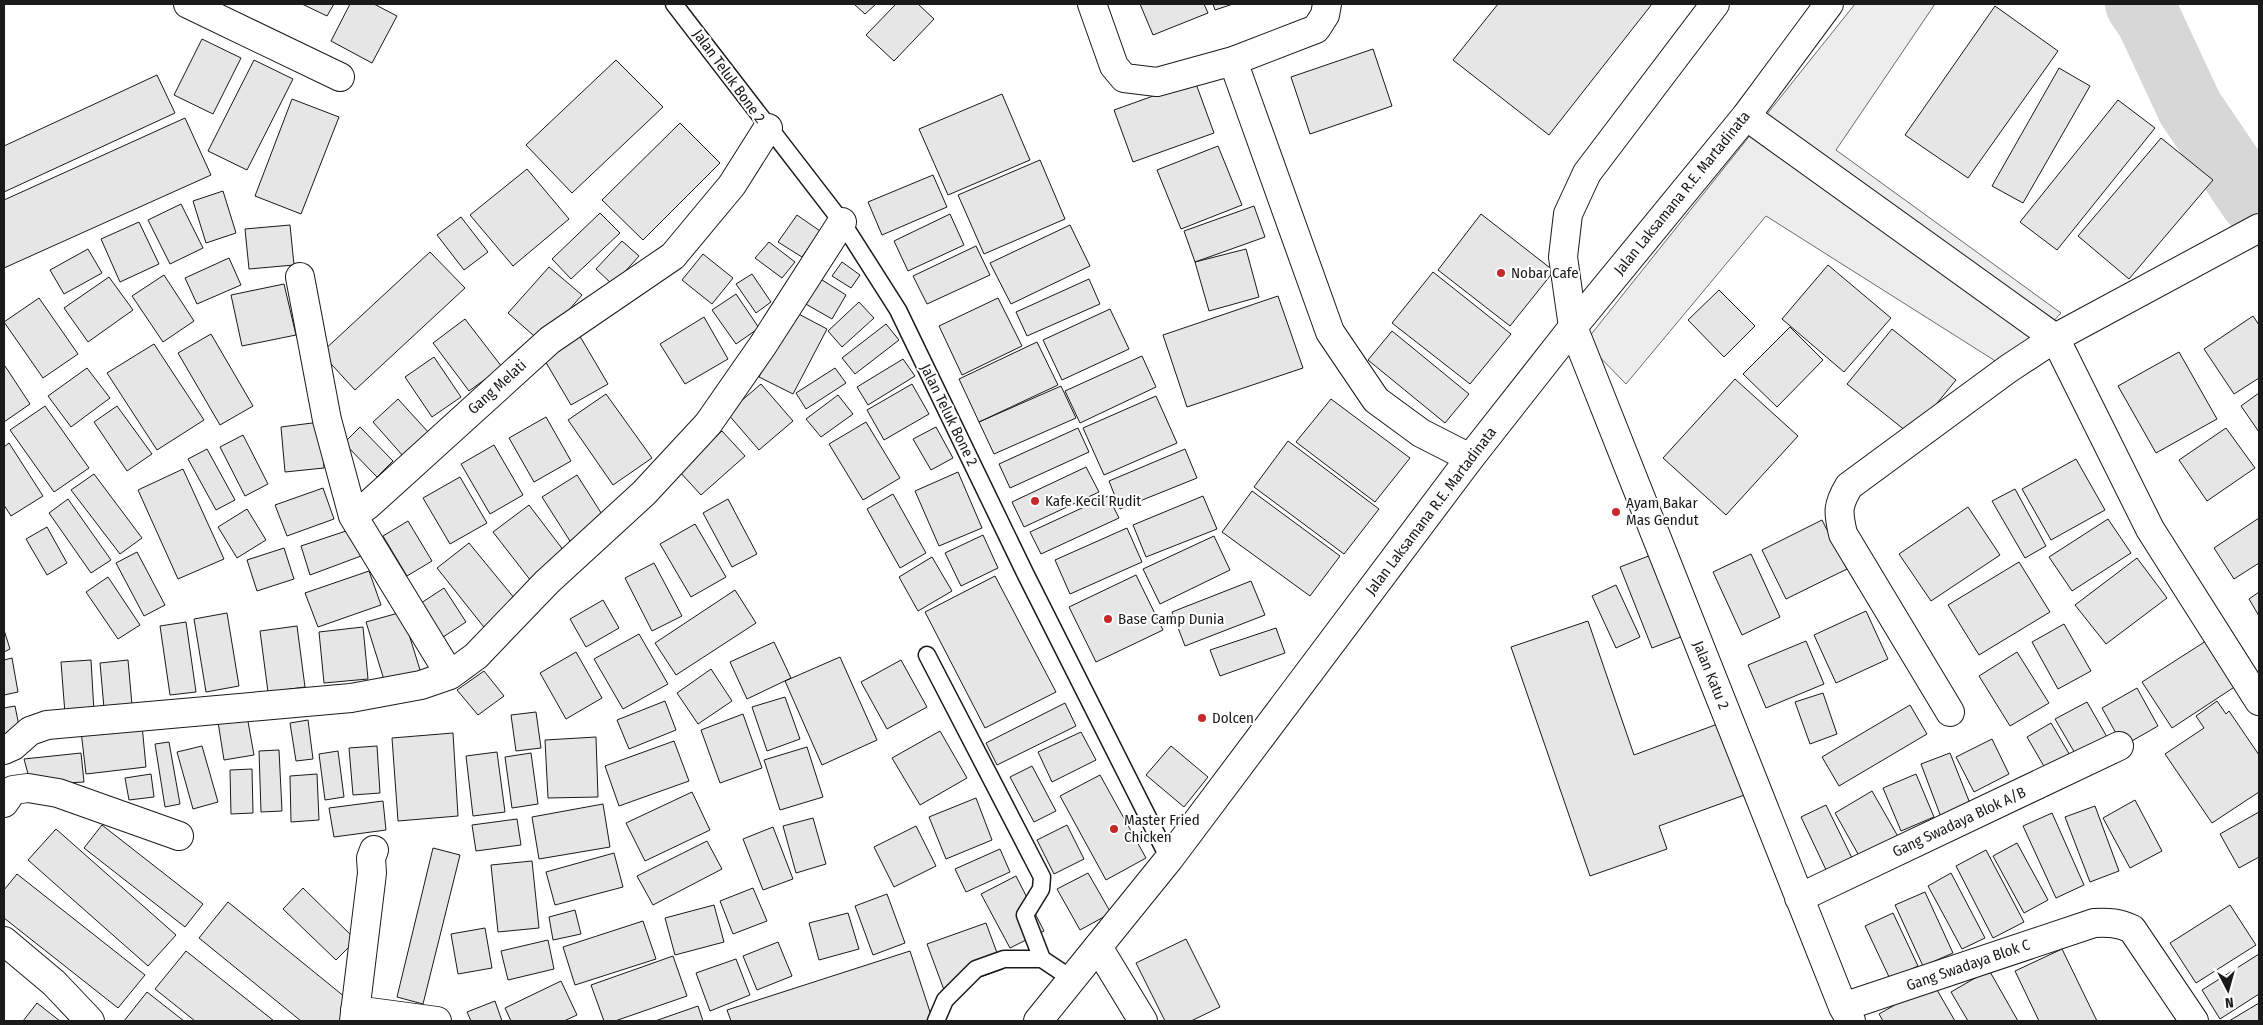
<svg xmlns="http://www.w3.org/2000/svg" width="2263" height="1025" viewBox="0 0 2263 1025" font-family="'Fira Sans Condensed',sans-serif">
<rect width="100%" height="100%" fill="#fff"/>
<path fill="#ededed" stroke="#6a6a6a" d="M 1855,4 L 1935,4 L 1836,150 L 2061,313 L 2008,369 L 1766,216 L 1626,384 L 1585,342 Z"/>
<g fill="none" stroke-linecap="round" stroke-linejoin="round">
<path stroke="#d7d7d7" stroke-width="66" d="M 2138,4 L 2149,20 L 2190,108 L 2253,201"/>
</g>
<path fill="#e6e6e6" stroke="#1a1a1a" d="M 302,4 L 334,4 L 327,16 Z
M 350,4 L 374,4 L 397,16 L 372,63 L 331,41 Z
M 854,4 L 876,4 L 865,14 Z
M 896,4 L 918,4 L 934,19 L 894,61 L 866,35 Z
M 1140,4 L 1204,4 L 1208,13 L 1153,35 Z
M 1213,4 L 1233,4 L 1215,10 Z
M 1498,4 L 1652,4 L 1549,135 L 1453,60 Z
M 1995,6 L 2058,51 L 1968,178 L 1905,135 Z
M 202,39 L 241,58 L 213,114 L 174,95 Z
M 1373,49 L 1392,106 L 1310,134 L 1291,77 Z
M 254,60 L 293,79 L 247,170 L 208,151 Z
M 616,60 L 663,107 L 572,193 L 526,145 Z
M 2059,68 L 2090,86 L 2023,203 L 1992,186 Z
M 157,75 L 175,113 L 4,192 L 4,146 Z
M 1195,81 L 1214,133 L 1133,162 L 1114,110 Z
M 1002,94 L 1030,160 L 948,195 L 919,129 Z
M 292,99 L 339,117 L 301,214 L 255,196 Z
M 2118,100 L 2155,128 L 2057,250 L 2020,222 Z
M 185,118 L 211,175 L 4,268 L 4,200 Z
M 680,123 L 720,163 L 643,240 L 602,200 Z
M 2161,138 L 2213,180 L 2129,279 L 2078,236 Z
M 1218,146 L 1242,205 L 1181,229 L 1157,170 Z
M 1040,160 L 1065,219 L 984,254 L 958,195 Z
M 527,169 L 569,219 L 513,266 L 470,215 Z
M 933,175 L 947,207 L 882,235 L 868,202 Z
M 223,191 L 236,233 L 206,243 L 193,201 Z
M 181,204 L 203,248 L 170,264 L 148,220 Z
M 1254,206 L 1265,237 L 1195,262 L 1184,231 Z
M 600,213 L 620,233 L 571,279 L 552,259 Z
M 950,214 L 964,245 L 908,271 L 894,241 Z
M 1481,214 L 1554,271 L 1510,326 L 1438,270 Z
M 797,215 L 820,231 L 802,257 L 778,242 Z
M 461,217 L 488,252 L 464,270 L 437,235 Z
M 139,222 L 159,264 L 120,282 L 101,239 Z
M 290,225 L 294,265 L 249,269 L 245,229 Z
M 1070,225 L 1090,266 L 1011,304 L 990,263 Z
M 622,241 L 639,256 L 613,285 L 596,269 Z
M 769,242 L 795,262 L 782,278 L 755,258 Z
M 976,246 L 990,275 L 927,304 L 913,276 Z
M 88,249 L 102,273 L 64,294 L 50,270 Z
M 1246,249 L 1259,297 L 1209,311 L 1195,262 Z
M 430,252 L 465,288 L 355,390 L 321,353 Z
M 703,254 L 733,278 L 712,304 L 682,280 Z
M 229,258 L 241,285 L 197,304 L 185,278 Z
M 842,262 L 860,275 L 851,288 L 832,276 Z
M 1828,265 L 1891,318 L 1844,372 L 1782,319 Z
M 549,267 L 582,295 L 541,342 L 508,313 Z
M 1433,272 L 1511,334 L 1470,384 L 1392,323 Z
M 752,274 L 771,302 L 756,313 L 736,284 Z
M 164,275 L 194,321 L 163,342 L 132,296 Z
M 109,277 L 133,310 L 88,342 L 64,308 Z
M 819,278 L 846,295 L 832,319 L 804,303 Z
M 1089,279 L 1100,304 L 1027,336 L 1016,312 Z
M 284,284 L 296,335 L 242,346 L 231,295 Z
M 1719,290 L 1755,326 L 1724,357 L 1688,320 Z
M 736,294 L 759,328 L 736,344 L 712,310 Z
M 1278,296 L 1303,368 L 1187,407 L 1163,335 Z
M 39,298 L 78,354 L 43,378 L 4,322 Z
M 998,298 L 1022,346 L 962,375 L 939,326 Z
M 859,302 L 874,318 L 842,347 L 828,331 Z
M 1110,309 L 1129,349 L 1062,380 L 1043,340 Z
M 793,311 L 827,329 L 793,394 L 759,377 Z
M 2253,316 L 2259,325 L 2259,378 L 2234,394 L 2204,349 Z
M 704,317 L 728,359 L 685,384 L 660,344 Z
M 465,319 L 502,367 L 469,391 L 433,343 Z
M 886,324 L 899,340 L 855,374 L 842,358 Z
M 1790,327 L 1823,360 L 1777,407 L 1743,374 Z
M 1892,329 L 1956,380 L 1911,435 L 1847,384 Z
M 1392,331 L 1469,394 L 1445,423 L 1368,360 Z
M 578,333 L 608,384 L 571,405 L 541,354 Z
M 211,334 L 253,406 L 220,425 L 178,353 Z
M 1037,342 L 1058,385 L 979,422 L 959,379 Z
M 154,344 L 204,420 L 157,450 L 107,373 Z
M 2179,352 L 2217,419 L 2156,453 L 2118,386 Z
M 1142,356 L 1156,387 L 1080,423 L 1065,391 Z
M 434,357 L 461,397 L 432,417 L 405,377 Z
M 903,359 L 915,376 L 868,405 L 857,387 Z
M 5,366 L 30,404 L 4,422 L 4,367 Z
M 87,368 L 110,398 L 71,427 L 48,396 Z
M 835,368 L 846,383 L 806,409 L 796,393 Z
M 1735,379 L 1798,436 L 1726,515 L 1663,458 Z
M 761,384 L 793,421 L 759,450 L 727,413 Z
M 912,384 L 929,414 L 884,440 L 867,410 Z
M 1061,386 L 1076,418 L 994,454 L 979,422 Z
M 2259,393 L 2259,432 L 2241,406 Z
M 606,394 L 652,458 L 613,485 L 568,420 Z
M 838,395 L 853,414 L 821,437 L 806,419 Z
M 1156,396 L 1177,443 L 1104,475 L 1083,428 Z
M 398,399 L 429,433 L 403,456 L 373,422 Z
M 1331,399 L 1410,458 L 1375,502 L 1296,442 Z
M 45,406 L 89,468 L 54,492 L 10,430 Z
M 117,406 L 152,454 L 127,471 L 94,422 Z
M 546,417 L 571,461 L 534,482 L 509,438 Z
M 320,422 L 324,468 L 285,472 L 281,427 Z
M 866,422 L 900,478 L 863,500 L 829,444 Z
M 360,427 L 393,461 L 377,477 L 344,443 Z
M 936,427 L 953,458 L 931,470 L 913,439 Z
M 1078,428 L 1089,452 L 1010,488 L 999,464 Z
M 2226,428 L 2255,468 L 2207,501 L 2179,460 Z
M 722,431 L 745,456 L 701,495 L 679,471 Z
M 243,435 L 268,484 L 245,496 L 220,447 Z
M 1288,441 L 1379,509 L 1344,554 L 1254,487 Z
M 9,443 L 43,496 L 11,516 L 4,505 L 4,447 Z
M 494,445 L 523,495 L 490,514 L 461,464 Z
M 207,449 L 235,500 L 216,510 L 188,459 Z
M 1185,449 L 1197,478 L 1120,509 L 1109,481 Z
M 2076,459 L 2105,510 L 2051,540 L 2022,489 Z
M 1086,467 L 1099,492 L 1024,527 L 1012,502 Z
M 183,469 L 224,559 L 178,579 L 138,490 Z
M 958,472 L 982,528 L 939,546 L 915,491 Z
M 94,474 L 142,538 L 120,554 L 71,490 Z
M 577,475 L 605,519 L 570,541 L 542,497 Z
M 460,477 L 487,523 L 450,544 L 423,498 Z
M 323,488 L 334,519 L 287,536 L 275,505 Z
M 2015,489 L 2046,546 L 2025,558 L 1992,501 Z
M 1252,491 L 1340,556 L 1310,596 L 1222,532 Z
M 893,494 L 926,553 L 900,568 L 867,509 Z
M 1108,496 L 1119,518 L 1041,554 L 1030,532 Z
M 1203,496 L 1217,529 L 1146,557 L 1133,525 Z
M 68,499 L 111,560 L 91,573 L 49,513 Z
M 728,499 L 757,554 L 732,567 L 703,513 Z
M 529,505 L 567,555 L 531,581 L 493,532 Z
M 1968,507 L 2000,555 L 1931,601 L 1899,554 Z
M 247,509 L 266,540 L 237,558 L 218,527 Z
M 2259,518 L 2259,563 L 2234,579 L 2214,548 Z
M 2108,519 L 2131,553 L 2072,591 L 2049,557 Z
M 1822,520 L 1847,569 L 1786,599 L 1762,550 Z
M 408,521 L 432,561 L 407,576 L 383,536 Z
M 695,524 L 726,577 L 691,597 L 660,544 Z
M 47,527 L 67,563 L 47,575 L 26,539 Z
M 1127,528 L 1142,562 L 1070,594 L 1055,560 Z
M 352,529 L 361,556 L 310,575 L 301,546 Z
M 983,535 L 998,568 L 961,586 L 945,553 Z
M 1214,536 L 1230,570 L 1160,604 L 1143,569 Z
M 469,543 L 515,599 L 487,631 L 437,568 Z
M 284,548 L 294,579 L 257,591 L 247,560 Z
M 137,552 L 165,605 L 144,616 L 116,563 Z
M 1659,552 L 1691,633 L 1652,648 L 1620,567 Z
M 1751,554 L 1780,617 L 1742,635 L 1713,572 Z
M 932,557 L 952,591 L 918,611 L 899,577 Z
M 2137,558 L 2167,598 L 2106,644 L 2075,605 Z
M 2019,562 L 2050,612 L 1979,655 L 1948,605 Z
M 654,563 L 682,616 L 652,631 L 625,578 Z
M 369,571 L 381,605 L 318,627 L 305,593 Z
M 1136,575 L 1163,630 L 1096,662 L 1069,607 Z
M 995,576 L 1056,692 L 985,728 L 925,612 Z
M 108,577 L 140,625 L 118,639 L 86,592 Z
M 1251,581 L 1265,615 L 1185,646 L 1172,612 Z
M 1616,585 L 1640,637 L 1616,648 L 1592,596 Z
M 444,588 L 466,622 L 437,641 L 415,607 Z
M 735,590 L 756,623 L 676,675 L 655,643 Z
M 2259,592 L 2259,616 L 2249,599 Z
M 603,600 L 619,628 L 586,647 L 570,619 Z
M 1866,611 L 1888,659 L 1836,683 L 1814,635 Z
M 402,612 L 421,673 L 385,683 L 366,622 Z
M 227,613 L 239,686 L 206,692 L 194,619 Z
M 1588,621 L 1634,755 L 1723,722 L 1750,793 L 1659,826 L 1667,849 L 1590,876 L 1511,647 Z
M 186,622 L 196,692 L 170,695 L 160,626 Z
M 2064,624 L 2091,671 L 2058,689 L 2032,642 Z
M 297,626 L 305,687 L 268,692 L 260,631 Z
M 363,627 L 368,679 L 324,683 L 319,632 Z
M 1276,628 L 1285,653 L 1220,676 L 1210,650 Z
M 4,630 L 10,649 L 4,652 Z
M 639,634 L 668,684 L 623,709 L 594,659 Z
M 1806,641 L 1824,684 L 1766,708 L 1748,665 Z
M 2206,641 L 2236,686 L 2172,728 L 2142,682 Z
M 774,642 L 791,678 L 747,699 L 730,662 Z
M 576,652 L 602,698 L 566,719 L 540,673 Z
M 2017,652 L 2049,703 L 2010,726 L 1979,676 Z
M 840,657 L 877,740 L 822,765 L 785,681 Z
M 12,658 L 18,692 L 4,695 L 4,660 Z
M 91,660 L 94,712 L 65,714 L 61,662 Z
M 128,660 L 132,705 L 104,708 L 100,663 Z
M 901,660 L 927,707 L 887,729 L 861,682 Z
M 711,669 L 732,701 L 698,724 L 677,693 Z
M 484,671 L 504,696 L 478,715 L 457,690 Z
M 2137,688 L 2158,726 L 2123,746 L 2102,708 Z
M 1823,693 L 1837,734 L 1810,744 L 1795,702 Z
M 785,697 L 800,739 L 767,751 L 752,707 Z
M 665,701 L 676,730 L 629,749 L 617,720 Z
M 2217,701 L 2226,714 L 2229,711 L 2259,755 L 2259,792 L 2212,823 L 2165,754 L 2204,728 L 2196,716 Z
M 2087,702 L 2107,737 L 2076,755 L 2055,719 Z
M 1065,703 L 1076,726 L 997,765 L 986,743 Z
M 1910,705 L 1927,734 L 1839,786 L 1822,757 Z
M 15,706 L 20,731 L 4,734 L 4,708 Z
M 536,712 L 541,748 L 516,751 L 511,715 Z
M 743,714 L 762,768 L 720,783 L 701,730 Z
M 247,716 L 254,755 L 224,760 L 218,722 Z
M 308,720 L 313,759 L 296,761 L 290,723 Z
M 2051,723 L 2074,762 L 2049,775 L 2027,737 Z
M 142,725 L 146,767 L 86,774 L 81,731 Z
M 940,731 L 967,778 L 920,805 L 892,758 Z
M 1081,732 L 1096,760 L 1052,782 L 1038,752 Z
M 453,733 L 458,816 L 398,821 L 392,738 Z
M 596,737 L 598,797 L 548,798 L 545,740 Z
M 1992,739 L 2009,774 L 1974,792 L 1956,757 Z
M 674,741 L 689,781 L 619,806 L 605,766 Z
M 169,742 L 180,804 L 165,807 L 155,744 Z
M 202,746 L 218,802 L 193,809 L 177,752 Z
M 377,746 L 380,793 L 353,795 L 349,748 Z
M 1171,746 L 1208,777 L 1184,807 L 1146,775 Z
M 807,747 L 823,797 L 780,810 L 764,760 Z
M 279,750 L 282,811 L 261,812 L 259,751 Z
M 338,751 L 344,797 L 325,800 L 319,754 Z
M 497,752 L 505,812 L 473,816 L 466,756 Z
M 81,753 L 84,782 L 31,785 L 24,759 Z
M 531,753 L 538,804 L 512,808 L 505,757 Z
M 1950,753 L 1971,806 L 1941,817 L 1921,764 Z
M 1032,766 L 1056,811 L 1034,822 L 1010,777 Z
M 252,769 L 253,813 L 231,814 L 230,770 Z
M 151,774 L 154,797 L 129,800 L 125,778 Z
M 317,774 L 319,820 L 291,822 L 290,776 Z
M 1916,774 L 1934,817 L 1901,831 L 1883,788 Z
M 1100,775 L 1146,858 L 1106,880 L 1060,796 Z
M 1872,791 L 1900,840 L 1862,861 L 1835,813 Z
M 692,792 L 710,830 L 645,861 L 626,823 Z
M 976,798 L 992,840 L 946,859 L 929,817 Z
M 2135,800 L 2162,851 L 2130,868 L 2103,818 Z
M 383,801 L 386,830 L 334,837 L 329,808 Z
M 603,804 L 610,847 L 539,859 L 532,817 Z
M 1826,805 L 1853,860 L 1827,872 L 1801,817 Z
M 2095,806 L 2119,871 L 2090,882 L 2065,817 Z
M 2259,812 L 2259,857 L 2239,868 L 2220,834 Z
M 2052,813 L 2084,885 L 2056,898 L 2023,826 Z
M 813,818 L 826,864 L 796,873 L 783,826 Z
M 517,819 L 521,845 L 476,851 L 472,825 Z
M 102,825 L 203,904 L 185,927 L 84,848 Z
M 1067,825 L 1084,859 L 1054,874 L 1037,840 Z
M 916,826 L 936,866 L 894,887 L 874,847 Z
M 773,827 L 793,879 L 763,890 L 743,839 Z
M 56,829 L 176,935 L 148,966 L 28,860 Z
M 707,841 L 722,869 L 653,905 L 637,876 Z
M 2017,843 L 2048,900 L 2024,913 L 1993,856 Z
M 433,848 L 460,855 L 423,1004 L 397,997 Z
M 1000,849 L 1010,872 L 966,892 L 955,869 Z
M 1986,850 L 2024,922 L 1993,938 L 1956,866 Z
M 614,853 L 623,887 L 555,905 L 546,872 Z
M 532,861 L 539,928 L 498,932 L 491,865 Z
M 1088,873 L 1111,913 L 1080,930 L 1057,889 Z
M 1951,873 L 1985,938 L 1962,949 L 1928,886 Z
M 17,874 L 145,975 L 118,1008 L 4,918 L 4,890 Z
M 1016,876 L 1044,931 L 1010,948 L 981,894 Z
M 303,888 L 356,940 L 336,960 L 283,909 Z
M 753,888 L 767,921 L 733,934 L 720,901 Z
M 1925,892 L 1953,953 L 1923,966 L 1895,905 Z
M 887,894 L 905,943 L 873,955 L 855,906 Z
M 228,902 L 356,1006 L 343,1021 L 301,1021 L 199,938 Z
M 714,905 L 724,942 L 675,955 L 665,918 Z
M 2230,905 L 2256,945 L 2196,983 L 2170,943 Z
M 575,910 L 581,934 L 553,940 L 549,917 Z
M 848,913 L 859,949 L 819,960 L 809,923 Z
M 1893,913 L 1918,966 L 1890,979 L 1865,926 Z
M 643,921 L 656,959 L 575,985 L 563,947 Z
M 986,923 L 1003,969 L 944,990 L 927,944 Z
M 485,928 L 492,968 L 458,974 L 451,934 Z
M 1186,939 L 1220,1007 L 1191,1021 L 1165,1021 L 1136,963 Z
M 548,940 L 554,969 L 508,980 L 501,951 Z
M 778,942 L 792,976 L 757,990 L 743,956 Z
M 2062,949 L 2097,1021 L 2039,1021 L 2015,971 Z
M 186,951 L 274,1021 L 195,1021 L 155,989 Z
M 910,951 L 933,1021 L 731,1021 L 727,1010 Z
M 2259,954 L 2259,994 L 2220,1019 L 2202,990 Z
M 673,956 L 687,996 L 615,1021 L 604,1021 L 591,985 Z
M 736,959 L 750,995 L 710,1011 L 696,973 Z
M 1989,970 L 2018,1021 L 1968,1021 L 1951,992 Z
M 561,981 L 577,1015 L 564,1021 L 511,1021 L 505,1008 Z
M 1933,983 L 1955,1021 L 1883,1021 L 1879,1014 Z
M 147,992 L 184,1021 L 124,1021 Z
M 495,1001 L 502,1021 L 471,1021 L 467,1012 Z
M 37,1003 L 60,1021 L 23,1021 Z
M 2259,1003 L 2259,1021 L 2229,1021 Z
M 698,1006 L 703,1021 L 655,1021 Z"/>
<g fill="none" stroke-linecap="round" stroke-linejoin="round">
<g stroke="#1a1a1a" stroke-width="19">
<path id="lane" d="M 674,4 L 842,222 L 898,310 L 1025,573 L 1169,859
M 927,655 L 1042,877 L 1041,889 L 1025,915 L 1042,959
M 936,1021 L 945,1000 L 976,969 L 1004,959 L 1042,959 L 1072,979"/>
</g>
<g stroke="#1a1a1a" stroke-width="30">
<path id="street" d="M 188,4 L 340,77
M 1092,4 L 1114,66 L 1124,78 L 1157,82 L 1233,61
M 1327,4 L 1325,15 L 1316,29 L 1233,61 L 1330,332 L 1376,400 L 1421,433 L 1470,458
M 1715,4 L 1587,173 L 1568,214 L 1563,257 L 1573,327 L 1843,1007 L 1851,1021
M 1746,116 L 2055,338 L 2150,529 L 2259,701
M 300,277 L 327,420 L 353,516 L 450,675
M 353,516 L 368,505 L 550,340 L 673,256 L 732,185 L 768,128
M 1950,712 L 1843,534 C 1838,512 1837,506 1849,486 L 2008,369 L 2055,338 L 2259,228
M 4,750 L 13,746 L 30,731 L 47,725 L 351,698 L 421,685 L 450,675 L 476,656 L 547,582 L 644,493 L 708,424 L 763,345 L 842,222
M 4,803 L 13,790 L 28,788 L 58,793 L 179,836
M 1799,898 L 2119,746
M 4,941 L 54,983 L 90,1021
M 1098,947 L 1143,1021
M 1843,1007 L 2094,923 C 2109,922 2119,923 2132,929 L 2194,1021
M 355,1010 L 437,1021
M 354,1021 L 372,873 L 371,858 L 374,850"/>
</g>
<g stroke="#1a1a1a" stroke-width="30">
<path id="primary" d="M 1038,1021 L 1169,859 L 1470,458 L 1573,327 L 1746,116 L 1829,4"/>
</g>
<use href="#lane" stroke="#fff" stroke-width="16"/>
<use href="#street" stroke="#fff" stroke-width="28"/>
<use href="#primary" stroke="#fff" stroke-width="28"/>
</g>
<g fill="#c62828" stroke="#fff" stroke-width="2">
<circle cx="1501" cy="273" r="5"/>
<circle cx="1035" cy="501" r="5"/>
<circle cx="1616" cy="512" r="5"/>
<circle cx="1108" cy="619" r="5"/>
<circle cx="1202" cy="718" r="5"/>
<circle cx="1114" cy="829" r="5"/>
</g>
<g text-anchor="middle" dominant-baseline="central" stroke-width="4" stroke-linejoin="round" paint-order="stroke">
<g font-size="15" fill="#1a1a1a" stroke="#fff">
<text transform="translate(729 76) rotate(54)">Jalan Teluk Bone 2</text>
<text transform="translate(1682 193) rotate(-51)">Jalan Laksamana R.E. Martadinata</text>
<text transform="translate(497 387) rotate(-42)">Gang Melati</text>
<text transform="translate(949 415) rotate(64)">Jalan Teluk Bone 2</text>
<text transform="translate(1431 511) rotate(-53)">Jalan Laksamana R.E. Martadinata</text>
<text transform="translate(1711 675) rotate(68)">Jalan Katu 2</text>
<text transform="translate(1959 822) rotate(-25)">Gang Swadaya Blok A/B</text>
<text transform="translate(1968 965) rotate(-19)">Gang Swadaya Blok C</text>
</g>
<g font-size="15" fill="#1a1a1a" stroke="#fff" text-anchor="start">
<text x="1511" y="273">Nobar Cafe</text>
<text x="1045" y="501">Kafe Kecil Rudit</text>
<text x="1626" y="503">Ayam Bakar<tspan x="1626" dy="17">Mas Gendut</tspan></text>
<text x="1118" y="619">Base Camp Dunia</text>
<text x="1212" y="718">Dolcen</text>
<text x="1124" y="820">Master Fried<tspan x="1124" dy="17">Chicken</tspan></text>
</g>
</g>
<rect width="2263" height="1025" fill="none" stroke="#1a1a1a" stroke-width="10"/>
<g transform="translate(2228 990) rotate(174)" stroke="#ffffff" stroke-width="4" paint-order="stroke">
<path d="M0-4L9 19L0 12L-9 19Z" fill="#1a1a1a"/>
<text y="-8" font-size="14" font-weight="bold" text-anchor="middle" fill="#1a1a1a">N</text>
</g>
</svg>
